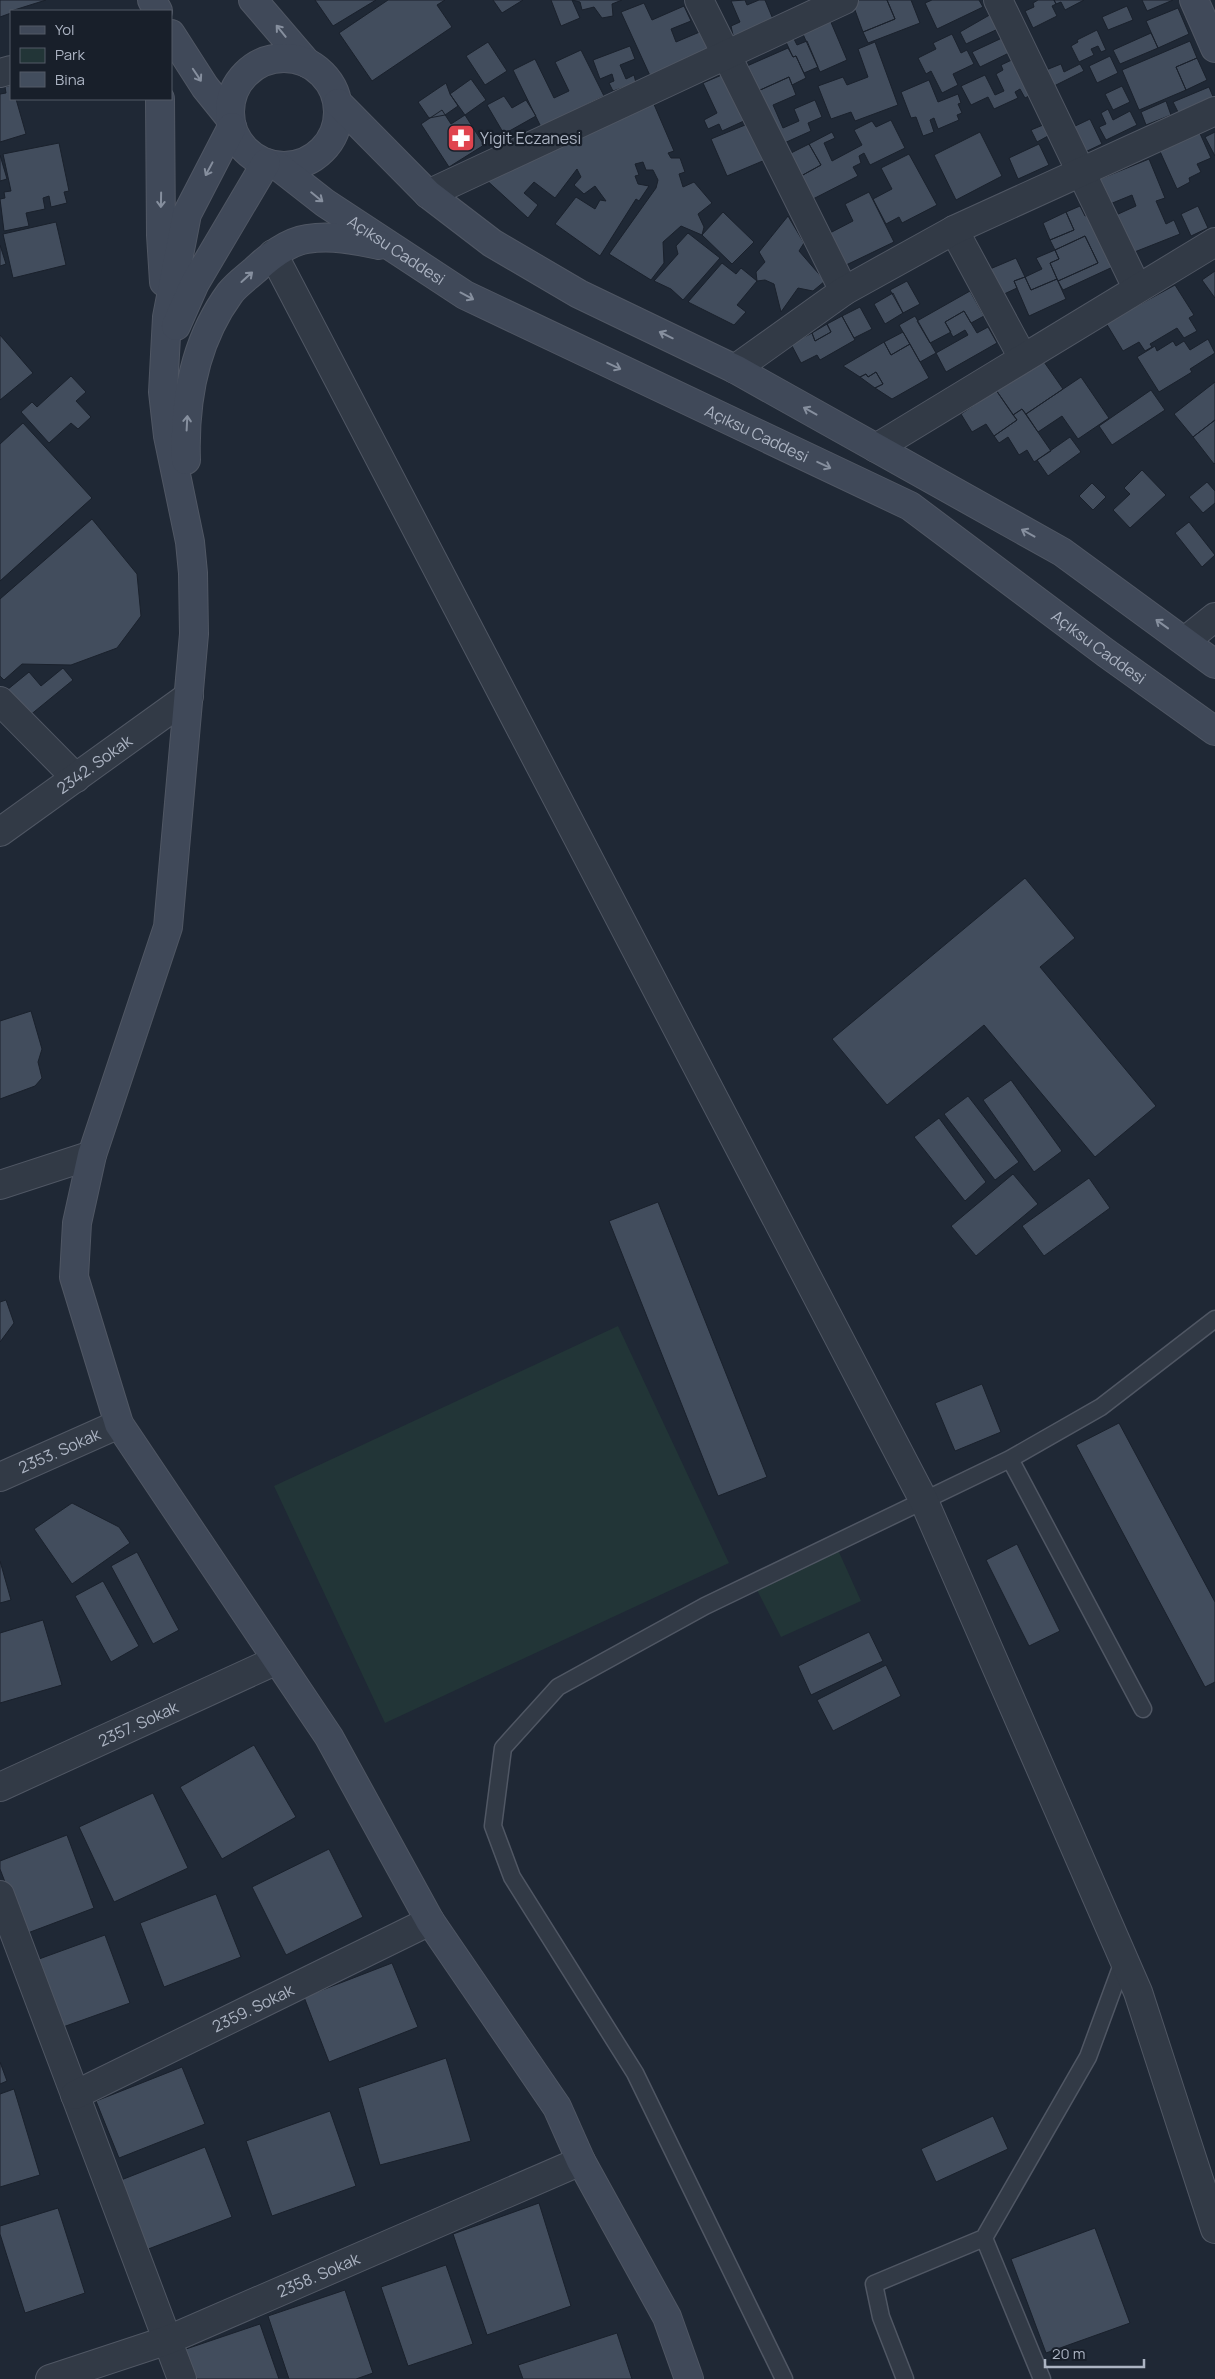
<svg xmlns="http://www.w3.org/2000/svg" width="1215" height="2379" viewBox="0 0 1215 2379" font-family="Manrope,sans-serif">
<rect width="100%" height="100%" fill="#1f2835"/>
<path fill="#223537" d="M 618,1326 L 729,1563 L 385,1723 L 274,1486 Z
M 838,1550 L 861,1601 L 781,1637 L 756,1588 Z"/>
<path fill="#424d5d" stroke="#1a212c" d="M 0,0 L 46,0 L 11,11 L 11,13 L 0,17 Z
M 315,0 L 376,0 L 333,26 Z
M 388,0 L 445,0 L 437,5 L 452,27 L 372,81 L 339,33 Z
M 493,0 L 523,0 L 502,13 Z
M 551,0 L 622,0 L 612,4 L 613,16 L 602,18 L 594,7 L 582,10 L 580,2 L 572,0 L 580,18 L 561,26 Z
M 745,0 L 747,5 L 759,0 L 765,0 L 775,24 L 735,44 L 731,26 L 740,22 L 731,1 Z
M 856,0 L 887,0 L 895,19 L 863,32 L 852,2 Z
M 887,0 L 911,0 L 920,23 L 868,43 L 863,32 L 895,19 Z
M 932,0 L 979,0 L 983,7 L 937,29 L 925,3 Z
M 1038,0 L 1054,0 L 1056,4 L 1052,6 L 1057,16 L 1033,28 L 1025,11 L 1034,7 L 1033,3 Z
M 1054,0 L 1084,0 L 1065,10 L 1061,2 L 1056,4 Z
M 1142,0 L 1173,0 L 1147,11 Z
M 644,3 L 652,20 L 684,6 L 691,21 L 671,29 L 676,42 L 702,31 L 712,54 L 652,80 L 621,12 Z
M 1127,6 L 1133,20 L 1108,30 L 1102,17 Z
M 1178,8 L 1189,34 L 1158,48 L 1146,21 Z
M 993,13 L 1000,28 L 966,44 L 960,32 Z
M 830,20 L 847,60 L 820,72 L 802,32 Z
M 1097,30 L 1106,50 L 1101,52 L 1098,46 L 1091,49 L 1094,55 L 1079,62 L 1071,46 L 1078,42 L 1077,40 Z
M 1151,33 L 1158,48 L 1120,64 L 1113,50 Z
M 952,34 L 961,53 L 967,50 L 974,64 L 953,74 L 958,85 L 942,93 L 931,71 L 926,74 L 918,58 L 936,49 L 933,43 Z
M 793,37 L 797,45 L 807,41 L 818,67 L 804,73 L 796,56 L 793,57 L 785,40 Z
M 1002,38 L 1009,53 L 980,67 L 972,52 Z
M 1190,41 L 1197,58 L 1176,67 L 1186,90 L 1139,110 L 1122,70 Z
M 488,42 L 507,71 L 485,85 L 466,56 Z
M 875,42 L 898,105 L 855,121 L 851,112 L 831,119 L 818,86 L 843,77 L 847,85 L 868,77 L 858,49 Z
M 630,46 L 635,59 L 620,65 L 626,79 L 634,75 L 636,83 L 613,91 L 609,83 L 614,81 L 612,74 L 600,79 L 593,60 Z
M 788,48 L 793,57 L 796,56 L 806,78 L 792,85 L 789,77 L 758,91 L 747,66 Z
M 581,50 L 604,96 L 541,127 L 513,70 L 535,59 L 554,98 L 569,91 L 555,62 Z
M 1110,56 L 1118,73 L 1097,83 L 1089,66 Z
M 1016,58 L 1033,94 L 1025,98 L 1020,89 L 1015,92 L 1018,98 L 994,109 L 988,97 L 971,105 L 961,86 L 985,75 L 995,95 L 1004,91 L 996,74 L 1003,70 L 1001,65 Z
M 1197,58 L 1207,80 L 1186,90 L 1176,67 Z
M 1061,64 L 1064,72 L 1080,64 L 1084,71 L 1054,86 L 1046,70 Z
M 724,74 L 746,120 L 722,131 L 719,124 L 708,129 L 704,120 L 717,113 L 703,83 Z
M 789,77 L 796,95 L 773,105 L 783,128 L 799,121 L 794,109 L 815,100 L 822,117 L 808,123 L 811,131 L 782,144 L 758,91 Z
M 471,79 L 486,100 L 465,115 L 450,94 Z
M 929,80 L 938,102 L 958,94 L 961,103 L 958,104 L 962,113 L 957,115 L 959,120 L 938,129 L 934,118 L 930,120 L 934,132 L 923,136 L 916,117 L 911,118 L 901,92 Z
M 446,83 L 450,94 L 458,106 L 445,115 L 429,118 L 418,102 Z
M 11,85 L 11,99 L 16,99 L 26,134 L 0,142 L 0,94 L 6,93 L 5,87 Z
M 1122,86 L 1130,102 L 1113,110 L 1105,94 Z
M 1209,87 L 1214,99 L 1179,114 L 1173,102 Z
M 504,96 L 512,108 L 526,100 L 536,116 L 504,134 L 487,105 Z
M 1166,101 L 1171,115 L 1146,125 L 1141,112 Z
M 653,102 L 674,151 L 668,153 L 671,158 L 680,158 L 685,172 L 679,174 L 683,187 L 694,182 L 712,203 L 698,214 L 704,227 L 702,235 L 681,226 L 663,242 L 664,263 L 651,280 L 609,254 L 656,188 L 658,180 L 653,170 L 646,170 L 643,162 L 635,164 L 639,175 L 635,176 L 638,184 L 649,186 L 639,201 L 636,199 L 600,256 L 555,224 L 576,197 L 595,209 L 600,200 L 606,201 L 595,186 L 584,194 L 574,185 L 581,177 L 577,169 L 555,198 L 534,182 L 524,193 L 538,205 L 528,218 L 483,177 Z
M 1108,109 L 1113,120 L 1130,111 L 1137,125 L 1106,140 L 1099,127 L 1106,124 L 1101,113 Z
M 442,110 L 451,124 L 465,115 L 484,145 L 449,167 L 421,124 Z
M 1090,119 L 1102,144 L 1083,153 L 1071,128 Z
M 891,120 L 905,148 L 870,165 L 864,153 L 859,156 L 861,163 L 853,167 L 858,176 L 813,199 L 801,176 L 821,165 L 809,144 L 832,132 L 835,138 L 824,143 L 832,161 L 862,145 L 854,130 L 872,121 L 876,127 Z
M 750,123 L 765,160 L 727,176 L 711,139 Z
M 1043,125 L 1048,136 L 1037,142 L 1031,130 Z
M 1198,129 L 1211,158 L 1197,164 L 1201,172 L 1189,178 L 1190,182 L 1177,189 L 1158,147 Z
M 980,132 L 1002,176 L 956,200 L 934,155 Z
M 1215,132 L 1215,156 L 1205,137 Z
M 59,143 L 69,191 L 64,192 L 67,203 L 51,207 L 49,196 L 43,198 L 45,209 L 26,213 L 29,226 L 4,231 L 0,199 L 5,198 L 4,192 L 11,191 L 3,154 Z
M 809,144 L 821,165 L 801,176 L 789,154 Z
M 1039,144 L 1049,165 L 1018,179 L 1009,158 Z
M 909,154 L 937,205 L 902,223 L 899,217 L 886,224 L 873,199 L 892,189 L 881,168 Z
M 0,155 L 7,179 L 0,181 Z
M 1149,159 L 1165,198 L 1156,201 L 1166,224 L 1174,220 L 1180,234 L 1132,253 L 1116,215 L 1136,206 L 1132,195 L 1110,204 L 1100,179 Z
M 869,192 L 894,242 L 844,266 L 828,234 L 853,221 L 845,204 Z
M 1080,206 L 1085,216 L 1093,213 L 1117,265 L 1063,290 L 1058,281 L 1098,263 L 1085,236 L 1055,250 L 1050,240 L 1074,230 L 1066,212 Z
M 1198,206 L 1208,228 L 1191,236 L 1181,214 Z
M 723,212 L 754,242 L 732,264 L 702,235 Z
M 1066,212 L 1074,230 L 1050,240 L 1043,223 Z
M 788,216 L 804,243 L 799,251 L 825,281 L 813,291 L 798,288 L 781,312 L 774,284 L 765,280 L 757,281 L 756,272 L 765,262 L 759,252 Z
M 56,222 L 66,265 L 13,278 L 3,234 Z
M 688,233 L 720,258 L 683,300 L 671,289 L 654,281 L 678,254 L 676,246 Z
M 1085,236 L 1098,263 L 1058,281 L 1050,263 L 1059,259 L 1055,250 Z
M 0,245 L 6,264 L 0,266 Z
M 1055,250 L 1059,259 L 1050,263 L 1057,279 L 1031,290 L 1025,277 L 1042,269 L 1036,258 Z
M 1016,258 L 1025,277 L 1014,281 L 1017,288 L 1002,295 L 990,269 Z
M 722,263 L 736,274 L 741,268 L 757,281 L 737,305 L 746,312 L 734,325 L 688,302 Z
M 1215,271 L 1215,298 L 1202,280 Z
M 1025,277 L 1031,290 L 1057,279 L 1066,299 L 1029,316 L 1014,281 Z
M 907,281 L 920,304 L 903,313 L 890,290 Z
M 1175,285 L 1194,315 L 1189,318 L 1197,331 L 1184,338 L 1177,328 L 1150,344 L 1152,347 L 1145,351 L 1139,342 L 1123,351 L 1106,323 Z
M 970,291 L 984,316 L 971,323 L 964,311 L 945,322 L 951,332 L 930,343 L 917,321 Z
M 893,293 L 903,313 L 885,324 L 874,304 Z
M 860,307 L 872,329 L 854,338 L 842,316 Z
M 964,311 L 977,333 L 988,327 L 997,343 L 946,372 L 936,353 L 968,335 L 965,330 L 953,337 L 945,322 Z
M 842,316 L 855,340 L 820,360 L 817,355 L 801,363 L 791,344 L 812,333 L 815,341 L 831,332 L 827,324 Z
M 915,316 L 936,353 L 920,362 L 899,325 Z
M 827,324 L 831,332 L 815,341 L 812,333 Z
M 903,332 L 910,344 L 891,355 L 884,342 Z
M 0,335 L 33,373 L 0,400 Z
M 1208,339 L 1215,353 L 1190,369 L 1192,372 L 1159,392 L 1137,357 L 1155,346 L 1157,351 L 1173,341 L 1176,346 L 1184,341 L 1190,350 Z
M 884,342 L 891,355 L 910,344 L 929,378 L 892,399 L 875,388 L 883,384 L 876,372 L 868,377 L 866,374 L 860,377 L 843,366 Z
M 1042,359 L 1063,389 L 1026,414 L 1022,409 L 1013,415 L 996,390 Z
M 876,372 L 883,384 L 875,388 L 860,377 L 866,374 L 868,377 Z
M 71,376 L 86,392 L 76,401 L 91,417 L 78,429 L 71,423 L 49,443 L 21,412 L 32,402 L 37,407 Z
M 1081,377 L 1109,418 L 1078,439 L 1062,416 L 1038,432 L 1026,414 Z
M 1215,382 L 1215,420 L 1193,437 L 1174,414 Z
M 996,390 L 1017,420 L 994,436 L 986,424 L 972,432 L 961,414 Z
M 1151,390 L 1165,410 L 1112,445 L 1099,426 Z
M 1022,409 L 1051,451 L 1034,462 L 1027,450 L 1019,455 L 1008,437 L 999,443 L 994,436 L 1017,420 L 1013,415 Z
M 1215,420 L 1215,463 L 1214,464 L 1193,437 Z
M 23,423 L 92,498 L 0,581 L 0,444 Z
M 1070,437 L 1081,452 L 1048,476 L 1037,460 Z
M 1142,470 L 1166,495 L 1130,528 L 1113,510 L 1130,494 L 1124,488 Z
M 1207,482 L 1215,491 L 1215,503 L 1203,513 L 1189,497 Z
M 1092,483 L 1106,497 L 1093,510 L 1079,496 Z
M 92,519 L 137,574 L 141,616 L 117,648 L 71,665 L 22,664 L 4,680 L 0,676 L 0,599 Z
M 1189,522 L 1215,555 L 1202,567 L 1175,533 Z
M 63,668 L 73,680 L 29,716 L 7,690 L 29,672 L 41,686 Z
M 1025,878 L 1075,938 L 1040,967 L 1156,1106 L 1095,1157 L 984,1025 L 887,1105 L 832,1039 Z
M 31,1011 L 42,1049 L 38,1062 L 42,1078 L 35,1086 L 0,1099 L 0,1021 Z
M 1011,1080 L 1062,1151 L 1034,1172 L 983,1100 Z
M 968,1096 L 1019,1162 L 995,1180 L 944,1114 Z
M 939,1118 L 986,1182 L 965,1201 L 914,1137 Z
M 1013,1174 L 1038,1204 L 976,1256 L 951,1226 Z
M 1089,1178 L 1110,1208 L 1044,1256 L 1022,1226 Z
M 658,1202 L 767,1477 L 718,1496 L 609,1221 Z
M 6,1300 L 14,1323 L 0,1342 L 0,1302 Z
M 982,1384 L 1001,1432 L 955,1451 L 935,1403 Z
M 1119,1423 L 1215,1602 L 1215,1682 L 1205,1687 L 1076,1445 Z
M 72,1503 L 119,1527 L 130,1543 L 72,1584 L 34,1529 Z
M 1017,1544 L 1060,1631 L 1029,1646 L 986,1560 Z
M 137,1552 L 179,1630 L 153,1644 L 111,1566 Z
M 0,1561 L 11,1600 L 0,1603 Z
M 103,1581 L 139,1646 L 111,1662 L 75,1596 Z
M 43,1620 L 62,1685 L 0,1703 L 0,1633 Z
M 869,1632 L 883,1661 L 811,1695 L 798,1666 Z
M 886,1665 L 901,1696 L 833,1731 L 817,1700 Z
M 254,1745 L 296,1817 L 222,1859 L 180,1787 Z
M 153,1793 L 188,1868 L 114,1902 L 79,1827 Z
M 67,1835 L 94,1908 L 25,1934 L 0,1869 L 0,1861 Z
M 329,1849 L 363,1917 L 286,1955 L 252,1887 Z
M 216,1894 L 241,1957 L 164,1987 L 140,1923 Z
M 105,1935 L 130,2003 L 63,2027 L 39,1959 Z
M 392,1963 L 418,2027 L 329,2062 L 304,1997 Z
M 446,2058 L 471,2141 L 380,2165 L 358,2088 Z
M 0,2062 L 7,2081 L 0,2084 Z
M 182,2067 L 205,2124 L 119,2158 L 96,2101 Z
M 14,2089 L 40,2175 L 0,2187 L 0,2094 Z
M 330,2111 L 356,2186 L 272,2216 L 246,2141 Z
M 993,2116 L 1008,2149 L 936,2182 L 921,2149 Z
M 205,2147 L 232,2217 L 143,2251 L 116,2182 Z
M 539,2203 L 571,2306 L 487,2335 L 453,2234 Z
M 58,2208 L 85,2293 L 25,2313 L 0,2234 L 0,2226 Z
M 1095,2228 L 1130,2323 L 1046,2353 L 1011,2259 Z
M 446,2265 L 473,2344 L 408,2366 L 381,2287 Z
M 345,2290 L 373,2373 L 356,2379 L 289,2379 L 268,2316 Z
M 260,2324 L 279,2379 L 193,2379 L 183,2350 Z
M 617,2333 L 632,2379 L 523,2379 L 518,2365 Z"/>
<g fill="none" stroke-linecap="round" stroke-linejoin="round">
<g stroke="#505764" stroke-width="19">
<path id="lane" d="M 1010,1459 L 1143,1709
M 784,2379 L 635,2073 L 512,1877 L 493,1826 L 503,1748 L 558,1687 L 705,1606 L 1010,1459 L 1101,1407 L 1215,1319
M 905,2379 L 881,2317 L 874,2284 L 984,2238
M 1042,2379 L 984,2238 L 1088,2057 L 1124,1959"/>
</g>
<g stroke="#505764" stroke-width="30">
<g id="street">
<path d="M 699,0 L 844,291"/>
<path d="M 998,0 L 1137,288"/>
<path d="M 0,73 L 11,70"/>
<path d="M 428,194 L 844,0"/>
<path d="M 954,230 L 1023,358"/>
<path d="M 273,254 L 924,1501 L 1138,1992 L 1215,2229"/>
<path d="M 735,369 L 844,291 L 954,230 L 1215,111"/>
<path d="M 876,448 L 1215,242"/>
<path d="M 1185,641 L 1215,617"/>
<path d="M 0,701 L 76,778"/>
<path id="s1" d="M 0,832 L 189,696"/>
<path d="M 0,1185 L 92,1155"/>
<path id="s2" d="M 0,1477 L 119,1424"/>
<path id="s3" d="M 0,1787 L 277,1660"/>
<path d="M 0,1895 L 182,2379"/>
<path id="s4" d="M 75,2095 L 430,1921"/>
<path id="s5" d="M 50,2379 L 168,2340 L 581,2161"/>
</g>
</g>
<g stroke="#505764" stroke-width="30">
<g id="secondary">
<path d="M 152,0 L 158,11"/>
<path d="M 253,0 L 307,63"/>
<path d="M 1194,0 L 1215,48"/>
<path d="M 171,34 L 205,87 L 230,118"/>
<circle cx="284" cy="112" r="54"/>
<path d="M 160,99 L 161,235 L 164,282"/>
<path d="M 338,103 L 428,194 L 492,243 L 579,294 L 735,369 L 1062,552 L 1215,664"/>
<path d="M 232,127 L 187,214 L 167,317 L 163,392 L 168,436 L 190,542 L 193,573 L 194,634 L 168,927 L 92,1155 L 77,1223 L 74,1277 L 119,1424 L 329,1737 L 430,1921 L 557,2107 L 581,2161 L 667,2317 L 689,2379"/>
<path id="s6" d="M 279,167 L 325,203 L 465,295 L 910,506 L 1106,653 L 1215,731"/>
<path d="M 176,326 L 195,283 L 266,163"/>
<path d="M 186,460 C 184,401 194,342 230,293 C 236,285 247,277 255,270 C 269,257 287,242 307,239 C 332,235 355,240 379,245"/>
</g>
</g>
<use href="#lane" stroke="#323a46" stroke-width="16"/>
<use href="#street" stroke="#323a46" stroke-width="28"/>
<use href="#secondary" stroke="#404959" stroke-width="28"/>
</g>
<defs><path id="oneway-shaft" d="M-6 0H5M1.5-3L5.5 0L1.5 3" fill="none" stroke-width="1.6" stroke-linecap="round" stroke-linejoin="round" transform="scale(1.25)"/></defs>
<g stroke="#868f9e">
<use href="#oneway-shaft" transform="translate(281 31) rotate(-129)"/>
<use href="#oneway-shaft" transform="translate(197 75) rotate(56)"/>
<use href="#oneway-shaft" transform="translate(209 169) rotate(118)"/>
<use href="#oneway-shaft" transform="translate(317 197) rotate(39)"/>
<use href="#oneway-shaft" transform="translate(161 200) rotate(91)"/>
<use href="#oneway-shaft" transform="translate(247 277) rotate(-42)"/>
<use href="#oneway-shaft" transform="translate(467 296) rotate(28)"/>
<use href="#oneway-shaft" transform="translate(666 335) rotate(-154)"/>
<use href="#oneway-shaft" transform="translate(614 366) rotate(25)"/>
<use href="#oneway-shaft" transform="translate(810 411) rotate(-151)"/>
<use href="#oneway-shaft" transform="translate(187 423) rotate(-87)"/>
<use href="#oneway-shaft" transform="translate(824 465) rotate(25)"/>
<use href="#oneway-shaft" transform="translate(1028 533) rotate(-151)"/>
<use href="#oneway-shaft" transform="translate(1162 624) rotate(-144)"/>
</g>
<defs>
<g id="pharmacy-square" transform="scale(1.4375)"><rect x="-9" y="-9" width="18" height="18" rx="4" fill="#e0444e" stroke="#181f2a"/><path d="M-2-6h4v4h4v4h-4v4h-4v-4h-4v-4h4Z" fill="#fff"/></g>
</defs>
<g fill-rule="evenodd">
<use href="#pharmacy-square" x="461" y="138"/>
</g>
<g text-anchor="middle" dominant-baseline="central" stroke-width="4.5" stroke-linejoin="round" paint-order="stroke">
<g font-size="16" fill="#acb4c3" stroke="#181f2a" text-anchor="start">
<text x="480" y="138">Yigit Eczanesi</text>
</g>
<g font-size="16" fill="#acb4c3" stroke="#181f2a">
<text stroke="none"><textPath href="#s6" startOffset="144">Açıksu Caddesi</textPath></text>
<text stroke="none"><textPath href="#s6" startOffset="549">Açıksu Caddesi</textPath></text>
<text stroke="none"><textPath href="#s6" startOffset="954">Açıksu Caddesi</textPath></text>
<text stroke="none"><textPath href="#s1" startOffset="116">2342. Sokak</textPath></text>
<text stroke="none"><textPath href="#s2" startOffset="65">2353. Sokak</textPath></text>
<text stroke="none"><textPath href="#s3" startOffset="152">2357. Sokak</textPath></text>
<text stroke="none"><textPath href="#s4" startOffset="198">2359. Sokak</textPath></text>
<text stroke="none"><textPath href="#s5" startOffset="288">2358. Sokak</textPath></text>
</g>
</g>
<rect x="10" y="10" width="162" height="90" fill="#181f2a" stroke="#535b67"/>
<rect x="20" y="26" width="25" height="8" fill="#404959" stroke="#535b67"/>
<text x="55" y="35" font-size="15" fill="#acb4c3">Yol</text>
<rect x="20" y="48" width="25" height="15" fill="#223537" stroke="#535b67"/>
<text x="55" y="60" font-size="15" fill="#acb4c3">Park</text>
<rect x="20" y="72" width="25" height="15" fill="#424d5d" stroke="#535b67"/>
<text x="55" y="85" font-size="15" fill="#acb4c3">Bina</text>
<path d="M1045 2359v8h99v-8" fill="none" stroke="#acb4c3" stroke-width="2.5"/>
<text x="1052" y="2359" font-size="15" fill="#acb4c3" stroke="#181f2a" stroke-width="4" paint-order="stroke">20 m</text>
</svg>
